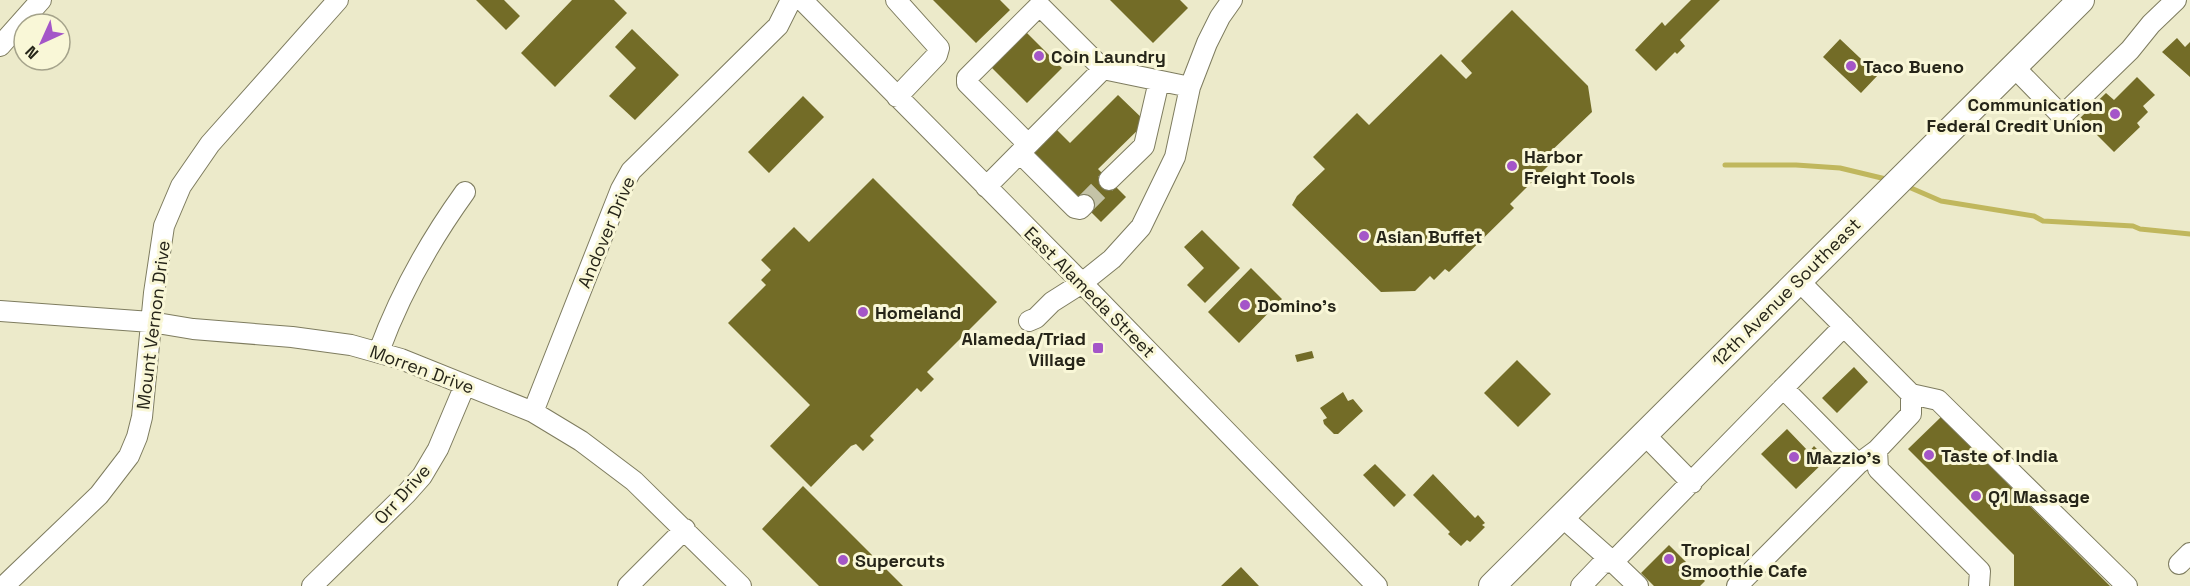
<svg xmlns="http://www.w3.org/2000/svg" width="2190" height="586" viewBox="0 0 2190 586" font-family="'Space Grotesk',sans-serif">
<rect width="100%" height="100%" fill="#eceaca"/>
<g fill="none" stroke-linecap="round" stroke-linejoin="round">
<path stroke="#c0b75d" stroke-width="5" d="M 1725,165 L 1796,165 L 1840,168 L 1890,180
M 1904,185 L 1941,201 L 2034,216 L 2043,221 L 2133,226 L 2140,229 L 2190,234"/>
</g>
<path fill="#736c27" d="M 476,0 L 504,0 L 520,16 L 506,30 Z
M 572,0 L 614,0 L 627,13 L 555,87 L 521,53 Z
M 933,0 L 1000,0 L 1010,10 L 976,43 Z
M 1110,0 L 1180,0 L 1188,8 L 1153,43 Z
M 1691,0 L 1720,0 L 1680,40 L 1685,46 L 1677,54 L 1675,52 L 1656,71 L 1635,50 L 1662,22 L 1665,26 Z
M 1512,10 L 1588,86 L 1592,112 L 1545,157 L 1551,163 L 1510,204 L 1514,208 L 1449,272 L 1445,269 L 1434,280 L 1430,276 L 1415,291 L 1381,292 L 1292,205 L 1297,196 L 1325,169 L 1313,157 L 1357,113 L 1369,125 L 1441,54 L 1466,79 L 1472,73 L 1461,61 Z
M 632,29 L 679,75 L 635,120 L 609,96 L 636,68 L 615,47 Z
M 1026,32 L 1062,68 L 1027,103 L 991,67 Z
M 2177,38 L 2185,47 L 2190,42 L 2190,77 L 2162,52 Z
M 1840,39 L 1878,75 L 1861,93 L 1823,57 Z
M 2137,77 L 2155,95 L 2143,106 L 2148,112 L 2137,123 L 2140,127 L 2114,152 L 2080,118 L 2106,93 L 2114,100 Z
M 1118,95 L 1146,122 L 1098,169 L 1126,197 L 1101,222 L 1030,151 L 1054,127 L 1070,143 Z
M 803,96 L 824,117 L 769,173 L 748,152 Z
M 873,178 L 997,302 L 927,372 L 934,379 L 921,392 L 917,388 L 870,436 L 874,440 L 863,451 L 856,444 L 851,446 L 811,487 L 770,446 L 810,405 L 728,323 L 766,285 L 761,280 L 771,270 L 761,260 L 794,227 L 809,242 Z
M 1202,230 L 1240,268 L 1205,303 L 1187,285 L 1204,268 L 1184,247 Z
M 1251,268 L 1282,299 L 1239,343 L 1208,312 Z
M 1312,351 L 1314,358 L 1297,362 L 1295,355 Z
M 1517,360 L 1551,394 L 1518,427 L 1484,393 Z
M 1854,367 L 1868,382 L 1837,413 L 1822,398 Z
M 1343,392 L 1348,401 L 1353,399 L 1363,411 L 1338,434 L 1334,434 L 1324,424 L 1323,420 L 1327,418 L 1320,408 Z
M 1941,417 L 2110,586 L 2014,586 L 2014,555 L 1908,449 Z
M 1787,429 L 1809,452 L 1814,446 L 1827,459 L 1796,489 L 1761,454 Z
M 1375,464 L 1406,495 L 1394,507 L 1363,475 Z
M 1433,474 L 1475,518 L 1478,515 L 1485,523 L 1482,525 L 1485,527 L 1470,542 L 1467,540 L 1461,546 L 1448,534 L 1450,532 L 1413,495 Z
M 803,486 L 903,586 L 819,586 L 762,529 Z
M 1669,545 L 1705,581 L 1700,586 L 1654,586 L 1641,573 Z
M 1241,567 L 1259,586 L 1221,586 Z"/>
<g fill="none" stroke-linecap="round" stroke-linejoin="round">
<path stroke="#c4c3a7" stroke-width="20" stroke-dasharray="20 10" stroke-linecap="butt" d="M 1084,205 L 1109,180"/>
<g stroke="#7e7c5f" stroke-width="22">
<path id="minor" d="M 802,0 L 1082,283 L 1377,586
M 896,0 L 939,48 L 937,55 L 897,97
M 0,46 L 41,0
M 2014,67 L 2062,116 L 2130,50 L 2151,24 L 2176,0
M 1028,144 L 967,83 L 967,78 L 1037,8 L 1042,8 L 1103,69
M 1020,153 L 1075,208 L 1080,209 L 1084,205
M 1109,180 L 1144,146 L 1159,81
M 986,187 L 1103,69 L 1190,87
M 1798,280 L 1911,394 L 1911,414 L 1877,450 L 1878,469 L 1980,571 L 1979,586
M 0,311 L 151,322 L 193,329 L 292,337 L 351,345 L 401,359 L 533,412 L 581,441 L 634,481 L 741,586
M 1029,321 L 1036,318 L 1052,302 L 1082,283 L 1112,259 L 1141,227 L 1175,157 L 1190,87 L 1207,43 L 1220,17 L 1232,0
M 379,351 C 400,294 429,242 465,192
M 1783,388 L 1858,464
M 1911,394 L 1938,400 L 2127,586
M 533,412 L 621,189 L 631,171 L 778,26 L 791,0
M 1644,434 L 1692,483
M 1561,516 L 1613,562 L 1844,326
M 2179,564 L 2190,553
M 4,586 L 99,495 L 129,456 L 137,437 L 142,417 L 154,293 L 164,226 L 181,186 L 210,144 L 338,0
M 312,586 L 406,494 L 422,476 L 438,449 L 465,385
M 628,586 L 685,529
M 1581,586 L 1603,563 L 1613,562 L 1638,586
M 1737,586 L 1858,464 L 1877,450"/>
</g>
<g stroke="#7e7c5f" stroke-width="28">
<path id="major" d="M 1492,586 L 2081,0"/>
</g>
<use href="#minor" stroke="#fff" stroke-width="20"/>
<use href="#major" stroke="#fff" stroke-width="26"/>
</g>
<g fill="#a456c8" stroke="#f9f7d7" stroke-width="2">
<circle cx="1039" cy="56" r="6"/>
<circle cx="1851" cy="66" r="6"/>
<circle cx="2115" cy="114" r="6"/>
<circle cx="1512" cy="166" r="6"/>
<circle cx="1364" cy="236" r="6"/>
<circle cx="1245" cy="305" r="6"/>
<circle cx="863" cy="312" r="6"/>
<rect x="1092" y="342" width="12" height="12" rx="3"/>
<circle cx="1929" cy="455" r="6"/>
<circle cx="1794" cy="457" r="6"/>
<circle cx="1976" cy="496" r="6"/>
<circle cx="1669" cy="559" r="6"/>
<circle cx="843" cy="560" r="6"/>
</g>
<g text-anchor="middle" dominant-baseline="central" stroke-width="6" stroke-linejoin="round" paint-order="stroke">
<g font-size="18" font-weight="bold" fill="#262519" stroke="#f9f7d7" text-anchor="start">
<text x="1051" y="56">Coin Laundry</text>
<text x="1863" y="66">Taco Bueno</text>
<text x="2103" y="104" text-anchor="end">Communication<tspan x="2103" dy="21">Federal Credit Union</tspan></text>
<text x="1524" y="156">Harbor<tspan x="1524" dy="21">Freight Tools</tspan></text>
<text x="1376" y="236">Asian Buffet</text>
<text x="1257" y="305">Domino's</text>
<text x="875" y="312">Homeland</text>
<text x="1086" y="338" text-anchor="end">Alameda/Triad<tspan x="1086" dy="21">Village</tspan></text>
<text x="1941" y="455">Taste of India</text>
<text x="1806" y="457">Mazzio's</text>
<text x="1988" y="496">Q1 Massage</text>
<text x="1681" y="549">Tropical<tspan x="1681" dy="21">Smoothie Cafe</tspan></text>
<text x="855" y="560">Supercuts</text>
</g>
<g font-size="18" fill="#262519" stroke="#f9f7d7">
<text transform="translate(606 232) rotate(-67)">Andover Drive</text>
<text transform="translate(1090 292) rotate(45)">East Alameda Street</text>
<text transform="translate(1786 292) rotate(-45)">12th Avenue Southeast</text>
<text transform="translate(153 325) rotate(-83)">Mount Vernon Drive</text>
<text transform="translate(422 369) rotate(20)">Morren Drive</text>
<text transform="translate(402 494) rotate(-48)">Orr Drive</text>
</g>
</g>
<g transform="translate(42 42) rotate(225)"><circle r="28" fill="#f9f7d7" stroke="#a5a38b" stroke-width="1.5"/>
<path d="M0-4.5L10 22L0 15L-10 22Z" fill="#a456c8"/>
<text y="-9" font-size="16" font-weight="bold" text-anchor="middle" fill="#262519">N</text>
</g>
</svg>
